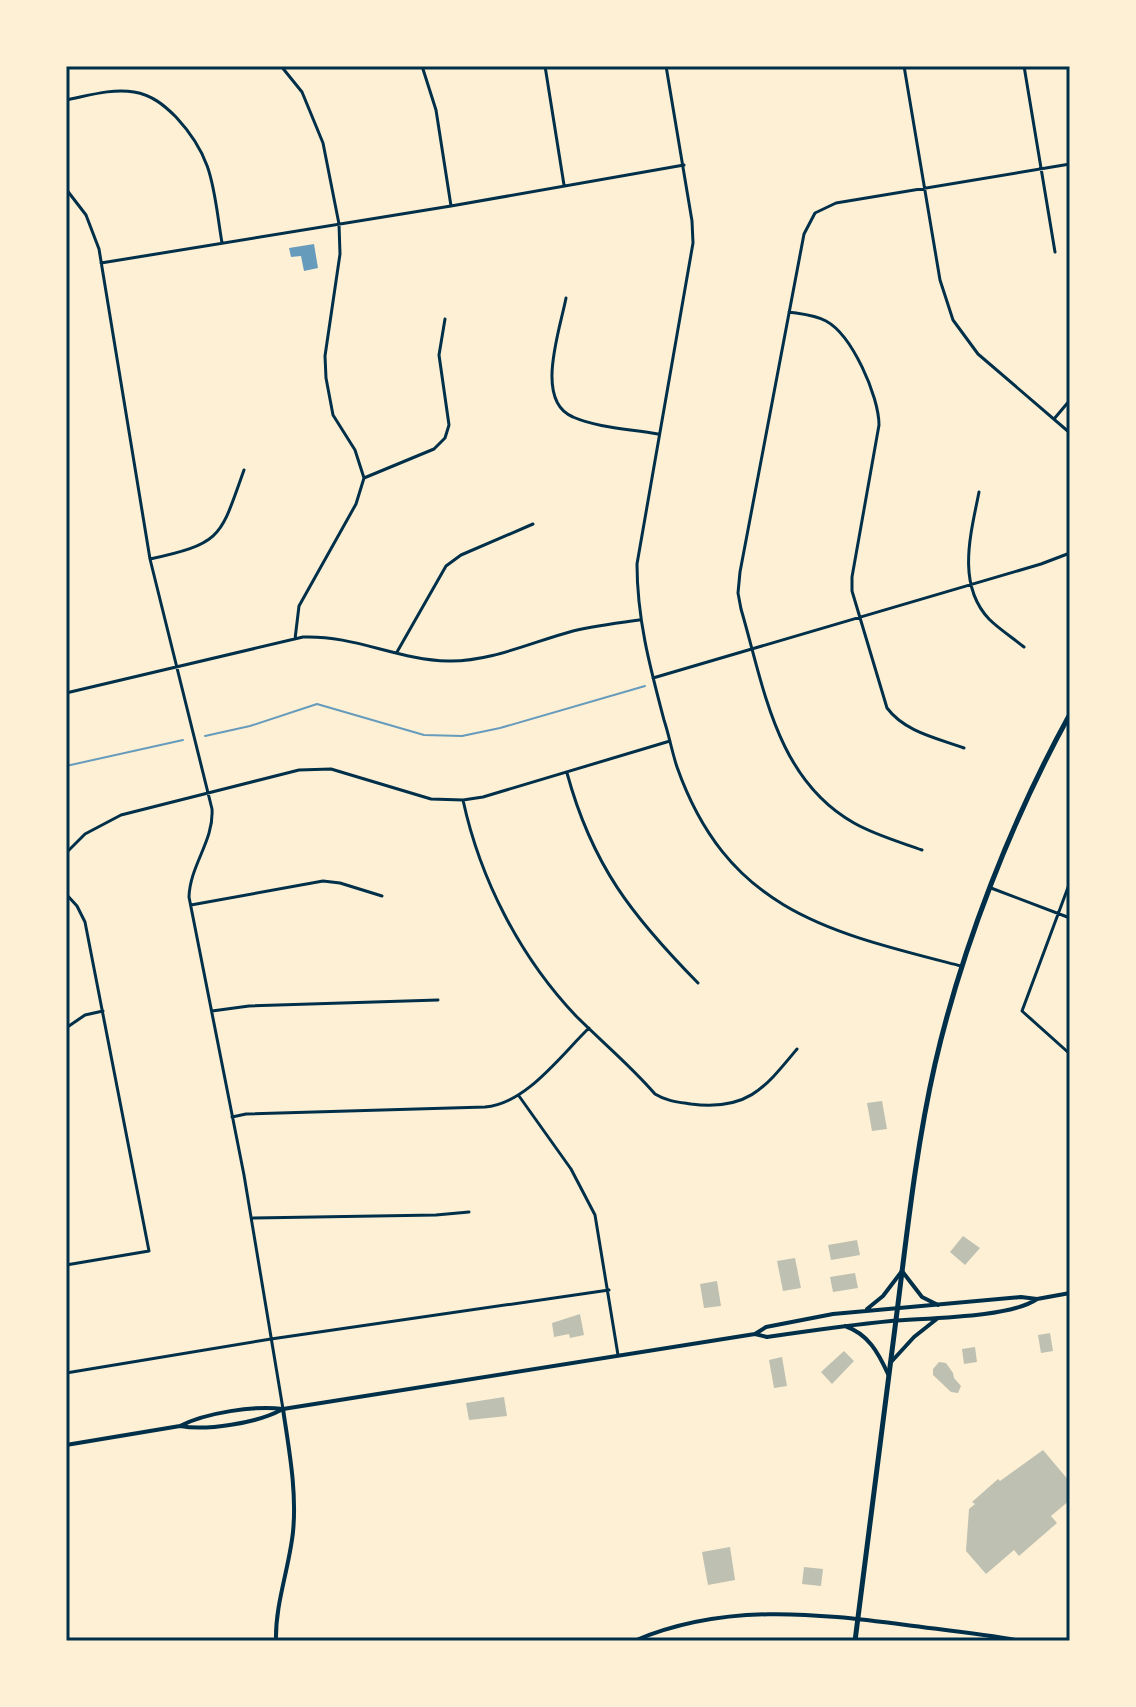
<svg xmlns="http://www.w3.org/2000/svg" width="1136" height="1707" viewBox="0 0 1136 1707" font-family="Commissioner,sans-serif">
<rect width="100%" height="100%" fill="#fdf0d5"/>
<path fill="#669bbc" d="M 314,244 L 318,268 L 304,271 L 301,256 L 291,257 L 289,248 Z"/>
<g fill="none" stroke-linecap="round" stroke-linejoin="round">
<path stroke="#669bbc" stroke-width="2" d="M 205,736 L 250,726 L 317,704 L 424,735 L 462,736 L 500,728 L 645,686
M 66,766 L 183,740"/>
</g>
<path fill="#bec0b2" d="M 882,1101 L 887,1129 L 872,1131 L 867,1103 Z
M 963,1236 L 980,1248 L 965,1265 L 950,1252 Z
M 857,1240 L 860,1255 L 831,1260 L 828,1245 Z
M 795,1258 L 801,1288 L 783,1291 L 777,1261 Z
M 855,1273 L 858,1288 L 833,1292 L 830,1277 Z
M 717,1281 L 721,1306 L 704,1308 L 700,1284 Z
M 580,1314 L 584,1335 L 570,1338 L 569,1334 L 554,1337 L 552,1323 Z
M 1050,1333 L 1053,1351 L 1041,1353 L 1038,1335 Z
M 975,1347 L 977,1362 L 964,1364 L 962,1349 Z
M 844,1351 L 854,1361 L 832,1384 L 821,1372 Z
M 782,1357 L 787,1386 L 774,1388 L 769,1360 Z
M 939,1362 L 946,1363 L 953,1373 L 954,1378 L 961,1386 L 958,1393 L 951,1392 L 933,1375 L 933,1369 Z
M 504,1397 L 507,1416 L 469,1420 L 466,1403 Z
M 1043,1450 L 1070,1482 L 1070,1500 L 1051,1516 L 1057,1523 L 1019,1556 L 1014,1550 L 986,1574 L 966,1551 L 969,1509 L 975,1504 L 972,1502 L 998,1479 L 1000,1481 Z
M 730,1547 L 735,1580 L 708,1585 L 702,1552 Z
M 804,1567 L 823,1569 L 821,1586 L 802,1584 Z"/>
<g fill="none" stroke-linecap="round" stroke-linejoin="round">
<path stroke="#003049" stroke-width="3" d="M 281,66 L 302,92 L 323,143 L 339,224 L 340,254 L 325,356 L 326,378 L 333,415 L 355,450 L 364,478 L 356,504 L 299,606 L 295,639
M 422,66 L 436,110 L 451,206
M 545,66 L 564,185
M 666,66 L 692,221 L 693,243 L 637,564 C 637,619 650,667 664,720 C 669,735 672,752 677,767 C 728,911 829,932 961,966
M 904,66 L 940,280 L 953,320 L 978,354 L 1070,433
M 1024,66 L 1055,252
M 66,100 C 87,96 112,88 134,92 C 152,95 164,105 176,117 C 215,159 213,189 222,243
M 66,189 L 86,215 L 99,249 L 150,559 L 212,809 C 214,841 190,865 189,897 L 244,1175 L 283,1409
M 101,263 L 451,206 L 684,165
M 566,298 C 560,330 534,401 573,417 C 598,428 631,429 658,434
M 789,312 C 801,314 815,315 826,321 C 852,335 879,396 879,425 L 852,577 L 852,591 L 887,708 C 905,732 937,738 964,748
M 1054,419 L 1070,400
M 364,478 L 434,449 L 445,438 L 449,425 L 439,355 L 445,319
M 979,492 C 971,533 956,584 989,619 C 999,629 1013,638 1024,647
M 150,559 C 223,543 220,537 244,470
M 397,652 L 446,566 L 461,555 L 533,524
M 653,678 L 1041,564 L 1070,553
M 66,693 L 303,637 C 354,635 398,660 448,661 C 490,662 532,642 573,631 C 594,626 617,623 639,620
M 567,773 C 592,865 632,916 698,983
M 463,800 C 480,879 520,957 576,1016 C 602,1042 631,1066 655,1094 C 666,1101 678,1102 691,1104 C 747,1111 764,1089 797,1049
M 922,850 C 900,842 875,835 854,823 C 776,779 764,687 741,609 L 738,593 L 740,572 L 804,234 L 815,213 L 836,203 L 1070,164
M 66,853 L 85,834 L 121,815 L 299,770 L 331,769 L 431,799 L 463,800 L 483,797 L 670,741
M 1070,882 L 1022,1011 L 1070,1054
M 991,888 L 1070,918
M 66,894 L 77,906 L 85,922 L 149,1251 L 66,1265
M 191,905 L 323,881 L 340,883 L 382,896
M 212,1011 L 249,1006 L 438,1000
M 66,1028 L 85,1015 L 103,1011
M 519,1096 L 571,1169 L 595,1215 L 618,1355
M 232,1117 L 246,1114 L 485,1107 C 526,1104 561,1055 589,1028
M 253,1218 L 436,1215 L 469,1212
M 66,1373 L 271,1339 L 609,1290"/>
<path stroke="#003049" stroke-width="4" d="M 276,1641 C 275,1604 289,1569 293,1532 C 297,1491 289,1450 283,1409
M 634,1641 C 723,1603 813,1613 906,1625 C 944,1630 983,1634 1021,1641"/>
<path stroke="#003049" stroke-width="4" d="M 867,1309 L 883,1296 L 902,1271 L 922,1297 L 938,1305
M 845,1326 C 868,1334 878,1352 888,1374
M 755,1334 L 766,1327 L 833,1314 L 1021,1297 L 1037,1299 L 1070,1293
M 892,1361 L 914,1337 L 938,1318
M 180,1426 C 206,1431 257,1423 281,1410
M 66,1445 L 180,1426 C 205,1413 255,1405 283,1409 L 755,1334 L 767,1337 C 808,1331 849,1325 891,1321 C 926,1318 1010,1318 1037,1299"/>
<path stroke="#003049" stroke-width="5" d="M 855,1641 C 869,1529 884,1416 898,1304 C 908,1224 917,1143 935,1064 C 962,947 1012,819 1070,714"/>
</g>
<rect width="1136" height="1707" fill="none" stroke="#fdf0d5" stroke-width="136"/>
<rect x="68" y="68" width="1000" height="1571" fill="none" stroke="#003049" stroke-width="3"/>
</svg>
